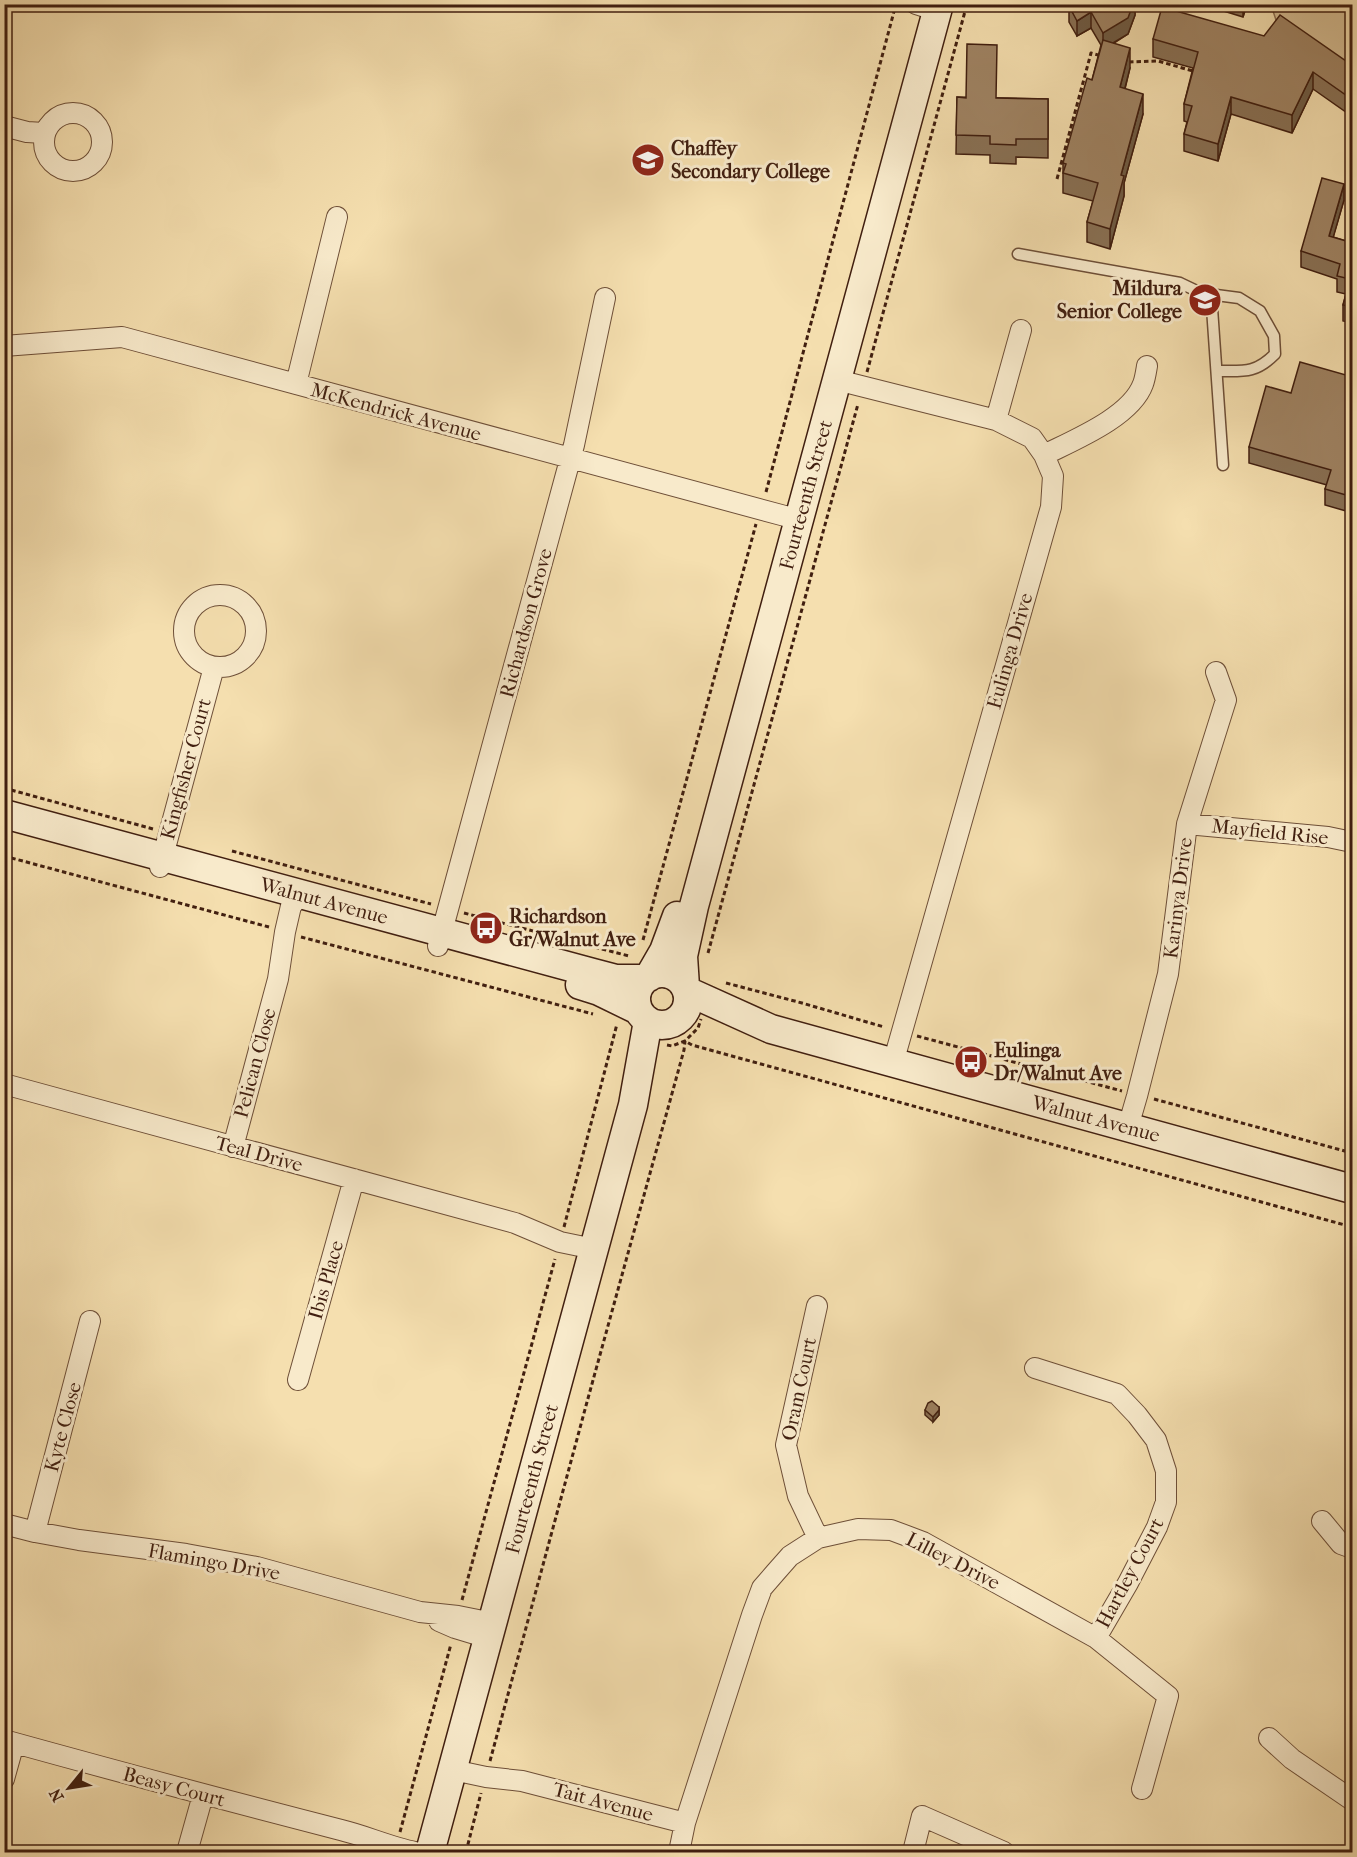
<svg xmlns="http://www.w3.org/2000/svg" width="1357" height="1857" viewBox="0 0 1357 1857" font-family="'IM FELL French Canon',serif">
<rect width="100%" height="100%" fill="#f5dfaf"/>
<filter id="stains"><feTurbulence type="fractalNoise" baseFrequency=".00333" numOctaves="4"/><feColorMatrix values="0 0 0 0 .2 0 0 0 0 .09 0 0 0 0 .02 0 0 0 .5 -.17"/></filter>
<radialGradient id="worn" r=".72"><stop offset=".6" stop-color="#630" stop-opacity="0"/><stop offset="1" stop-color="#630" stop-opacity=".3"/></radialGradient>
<path fill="#d6be94" stroke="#8c6e52" stroke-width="1.5" d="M 1271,5 L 1352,5 L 1352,83 L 1280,32 Z"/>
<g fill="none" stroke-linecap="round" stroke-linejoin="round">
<g stroke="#6e4f38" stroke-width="13">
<path id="lane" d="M 1018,254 L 1180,283 L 1201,293 L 1212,308 L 1223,465
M 1201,293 L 1239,298 L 1260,311 L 1274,336 L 1275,354 C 1255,374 1243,371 1217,371"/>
</g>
<g stroke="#6e4f38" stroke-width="22">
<path id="street" d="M 916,4 L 938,11
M44 142a29 29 0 1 1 58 0a29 29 0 1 1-58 0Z
M 4,126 L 27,132 L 44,133
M 4,346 L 122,337 L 785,516
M 837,380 L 996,420 L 1032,438 L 1044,455 L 1053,476 L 1051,507 L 893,1063
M 296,384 L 337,217
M 996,420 L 1021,330
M 1044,455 C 1074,440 1131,417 1143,384 C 1145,379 1146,372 1147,366
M184 631a36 36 0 1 1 72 0a36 36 0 1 1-72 0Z
M 1187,824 L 1328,837 L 1352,842
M 160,867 L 214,667
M 438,946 L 574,445 L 605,298
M 4,1084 L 515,1223 L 560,1242 L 594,1249
M 1128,1127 L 1137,1096 L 1168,974 L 1187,824 L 1226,700 L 1216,672
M 233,1147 L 278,979 L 285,932 L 291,906 L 301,894
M 817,1306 L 786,1445 L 798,1496 L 818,1538
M 1035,1368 L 1117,1394 L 1137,1415 L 1156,1440 L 1166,1471 L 1166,1502 L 1157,1527 L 1128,1583 L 1096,1638
M 298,1380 L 354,1179
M 1322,1521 L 1341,1544 L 1352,1548
M 4,1524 L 35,1532 L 79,1540 L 186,1554 L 257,1567 L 420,1612 L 458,1616 L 493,1623
M 35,1532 L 90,1321
M 439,1621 L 455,1628 L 488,1638
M 1269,1738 L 1292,1759 L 1352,1800
M 4,1740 C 116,1771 228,1801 341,1830 C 366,1836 390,1847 415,1852
M 453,1770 L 486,1777 L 522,1781 L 685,1823
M 4,1779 L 14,1743
M 187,1852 L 203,1795
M 679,1852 L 685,1823 L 752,1615 L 762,1588 L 775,1573 L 790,1556 L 818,1538 L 858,1529 L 891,1530 L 923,1542 L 1096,1638 L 1168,1696 L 1142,1789
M 913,1852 L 922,1816 L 1004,1852"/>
</g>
<g stroke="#411f10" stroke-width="31">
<path id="secondary" d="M 4,814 L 593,973 L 616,979 L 645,979
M636 999a26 26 0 1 1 52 0a26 26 0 1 1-52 0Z
M 649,977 L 664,951 L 677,916
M 580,985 L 599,991 L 638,1010
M 685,987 L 683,956 L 694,906 L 939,4
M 687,991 L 771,1029 L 1352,1189
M 430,1852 L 633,1105 L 648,1021"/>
</g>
<path stroke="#411f10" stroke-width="3" stroke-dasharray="4.5 3" stroke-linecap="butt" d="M 1129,62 L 1158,61 L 1193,71
M 1057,179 L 1091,53 L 1102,56
M 867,372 L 967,4
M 766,492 L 896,4
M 4,788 L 153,829
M 232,851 L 431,904
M 4,856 L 269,927
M 464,913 L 629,956
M 301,937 L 593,1014
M 643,940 L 756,524
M 708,953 L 858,404
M 726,983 L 802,1003 L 884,1027
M 917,1036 L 1122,1091
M 667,1045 L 672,1046 L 685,1041 L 692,1045 L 1352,1227
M 1154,1099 L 1352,1153
M 564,1227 L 617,1024
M 462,1600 L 555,1259
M 490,1761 L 587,1402 L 684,1050 L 685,1041 L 698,1028 L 701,1019
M 400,1832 L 451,1644
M 466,1852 L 481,1793"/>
<use href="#lane" stroke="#f8eacb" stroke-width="10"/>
<use href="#street" stroke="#f8eacb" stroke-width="20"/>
<use href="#secondary" stroke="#f8eacb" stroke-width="28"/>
</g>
<path fill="#897155" stroke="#411f10" stroke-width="1.5" d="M 1035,4 L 1050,4 L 1049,8 Z
M 1135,4 L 1135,15 L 1128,34 L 1114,43 L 1130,68 L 1125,89 L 1143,114 L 1124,183 L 1124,196 L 1110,249 L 1087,242 L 1087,222 L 1093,201 L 1063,193 L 1063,163 L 1092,80 L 1101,45 L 1091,28 L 1077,36 L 1069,22 L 1069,6 Z
M 1201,4 L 1247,4 L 1243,17 Z
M 1153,39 L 1353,66 L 1353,117 L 1313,89 L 1292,133 L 1231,114 L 1218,161 L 1184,151 L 1184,134 L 1187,122 L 1184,121 L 1184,104 L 1193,68 L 1153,57 Z
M 957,97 L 1048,99 L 1048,158 L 1016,157 L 1016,164 L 990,163 L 990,155 L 956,154 Z
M 1344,200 L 1333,237 L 1353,243 L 1353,323 L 1343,321 L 1343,305 L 1346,294 L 1337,292 L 1337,279 L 1301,267 L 1301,251 Z
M 1353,377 L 1353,513 L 1325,505 L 1325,489 L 1327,485 L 1249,463 L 1249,447 L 1291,393 Z
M 939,1407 L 939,1415 L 933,1422 L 925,1415 L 925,1410 Z"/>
<path fill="#6f5c45" stroke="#411f10" stroke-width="1.5" d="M 1133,4 L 1135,4 L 1135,15 L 1128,34 L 1103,49 L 1103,33 Z
M 1243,4 L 1247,4 L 1243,17 Z
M 1091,12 L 1091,28 L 1077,36 L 1077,21 Z
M 1130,48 L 1130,68 L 1120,107 L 1120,87 Z
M 1313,72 L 1313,89 L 1292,133 L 1292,115 Z
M 1143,94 L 1143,114 L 1124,183 L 1124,196 L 1110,249 L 1110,229 L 1121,175 Z
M 1231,97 L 1231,114 L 1218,161 L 1218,144 Z
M 1344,184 L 1344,200 L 1329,252 L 1329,236 Z
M 939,1410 L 939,1415 L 933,1422 L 933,1417 Z"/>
<path fill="#9f8363" stroke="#411f10" stroke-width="1.5" d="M 1072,4 L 1133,4 L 1128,18 L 1103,33 L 1091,12 L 1077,21 L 1069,6 Z
M 1162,7 L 1264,36 L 1280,15 L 1353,66 L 1353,100 L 1313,72 L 1292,115 L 1231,97 L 1218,144 L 1184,134 L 1192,106 L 1184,104 L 1198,52 L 1153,39 Z
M 1103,40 L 1130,48 L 1120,87 L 1143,94 L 1121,175 L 1124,176 L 1110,229 L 1087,222 L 1098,183 L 1063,173 L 1066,164 L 1063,163 L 1087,78 L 1092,80 Z
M 967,44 L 997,45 L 996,98 L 1048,99 L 1048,139 L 1016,139 L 1016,145 L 990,144 L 990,136 L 956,135 L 957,97 L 966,98 Z
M 1322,178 L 1344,184 L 1329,236 L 1353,243 L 1353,307 L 1343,305 L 1350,279 L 1337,276 L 1340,264 L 1301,251 Z
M 1300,362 L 1353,377 L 1353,497 L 1325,489 L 1331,470 L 1249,447 L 1266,386 L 1291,393 Z
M 932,1401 L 939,1407 L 939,1410 L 933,1417 L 925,1410 L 928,1403 Z"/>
<defs>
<g id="school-disc" transform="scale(1.725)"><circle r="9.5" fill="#8f2418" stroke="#f8eacb"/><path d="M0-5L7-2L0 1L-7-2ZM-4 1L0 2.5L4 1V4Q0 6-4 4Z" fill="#fff"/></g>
<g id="bus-disc" transform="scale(1.725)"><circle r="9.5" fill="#8f2418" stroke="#f8eacb"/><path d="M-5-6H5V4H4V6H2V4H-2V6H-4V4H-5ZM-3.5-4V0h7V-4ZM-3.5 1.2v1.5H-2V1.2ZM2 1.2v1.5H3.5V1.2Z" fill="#fff"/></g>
</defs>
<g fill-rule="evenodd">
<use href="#school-disc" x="648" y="160"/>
<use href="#school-disc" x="1205" y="300"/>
<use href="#bus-disc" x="486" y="928"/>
<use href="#bus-disc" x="971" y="1062"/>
</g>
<g text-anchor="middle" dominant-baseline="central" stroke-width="6" stroke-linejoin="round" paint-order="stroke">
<g font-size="20" font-weight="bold" fill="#411f10" stroke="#f8eacb" text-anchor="start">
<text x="671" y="148">Chaffey<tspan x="671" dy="23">Secondary College</tspan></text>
<text x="1182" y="288" text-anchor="end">Mildura<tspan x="1182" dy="23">Senior College</tspan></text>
<text x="509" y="916">Richardson<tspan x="509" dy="23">Gr/Walnut Ave</tspan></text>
<text x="994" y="1050">Eulinga<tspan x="994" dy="23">Dr/Walnut Ave</tspan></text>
</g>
<g font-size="20" fill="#411f10" stroke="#f8eacb">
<text transform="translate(396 412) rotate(15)">McKendrick Avenue</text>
<text transform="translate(806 495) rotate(-75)">Fourteenth Street</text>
<text transform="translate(526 623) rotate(-75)">Richardson Grove</text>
<text transform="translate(1010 651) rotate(-74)">Eulinga Drive</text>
<text transform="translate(186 769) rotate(-75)">Kingfisher Court</text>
<text transform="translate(1270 832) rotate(6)">Mayfield Rise</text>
<text transform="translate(1178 898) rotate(-83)">Karinya Drive</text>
<text transform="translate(324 901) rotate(15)">Walnut Avenue</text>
<text transform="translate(255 1063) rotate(-75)">Pelican Close</text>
<text transform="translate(1096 1119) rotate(15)">Walnut Avenue</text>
<text transform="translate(259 1154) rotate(15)">Teal Drive</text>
<text transform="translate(326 1280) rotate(-74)">Ibis Place</text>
<text transform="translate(799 1389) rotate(-78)">Oram Court</text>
<text transform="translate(63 1427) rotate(-75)">Kyte Close</text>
<text transform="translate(532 1479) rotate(-75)">Fourteenth Street</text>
<text transform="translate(953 1561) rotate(27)">Lilley Drive</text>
<text transform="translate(214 1562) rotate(10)">Flamingo Drive</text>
<text transform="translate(1130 1573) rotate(-62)">Hartley Court</text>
<text transform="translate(174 1787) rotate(15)">Beasy Court</text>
<text transform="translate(603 1802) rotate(15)">Tait Avenue</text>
</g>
</g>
<rect width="1357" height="1857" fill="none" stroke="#f5dfaf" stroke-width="24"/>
<rect x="6" y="6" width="1345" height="1845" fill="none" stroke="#411f10" stroke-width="3"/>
<rect x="12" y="12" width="1333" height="1833" fill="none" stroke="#411f10" stroke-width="1.5"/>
<g transform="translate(69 1788) rotate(240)" stroke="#f8eacb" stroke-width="4.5" paint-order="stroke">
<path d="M0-4.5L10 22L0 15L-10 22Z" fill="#411f10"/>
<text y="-9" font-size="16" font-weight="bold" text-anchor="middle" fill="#411f10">N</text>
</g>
<rect width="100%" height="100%" filter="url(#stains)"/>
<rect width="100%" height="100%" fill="url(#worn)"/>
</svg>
